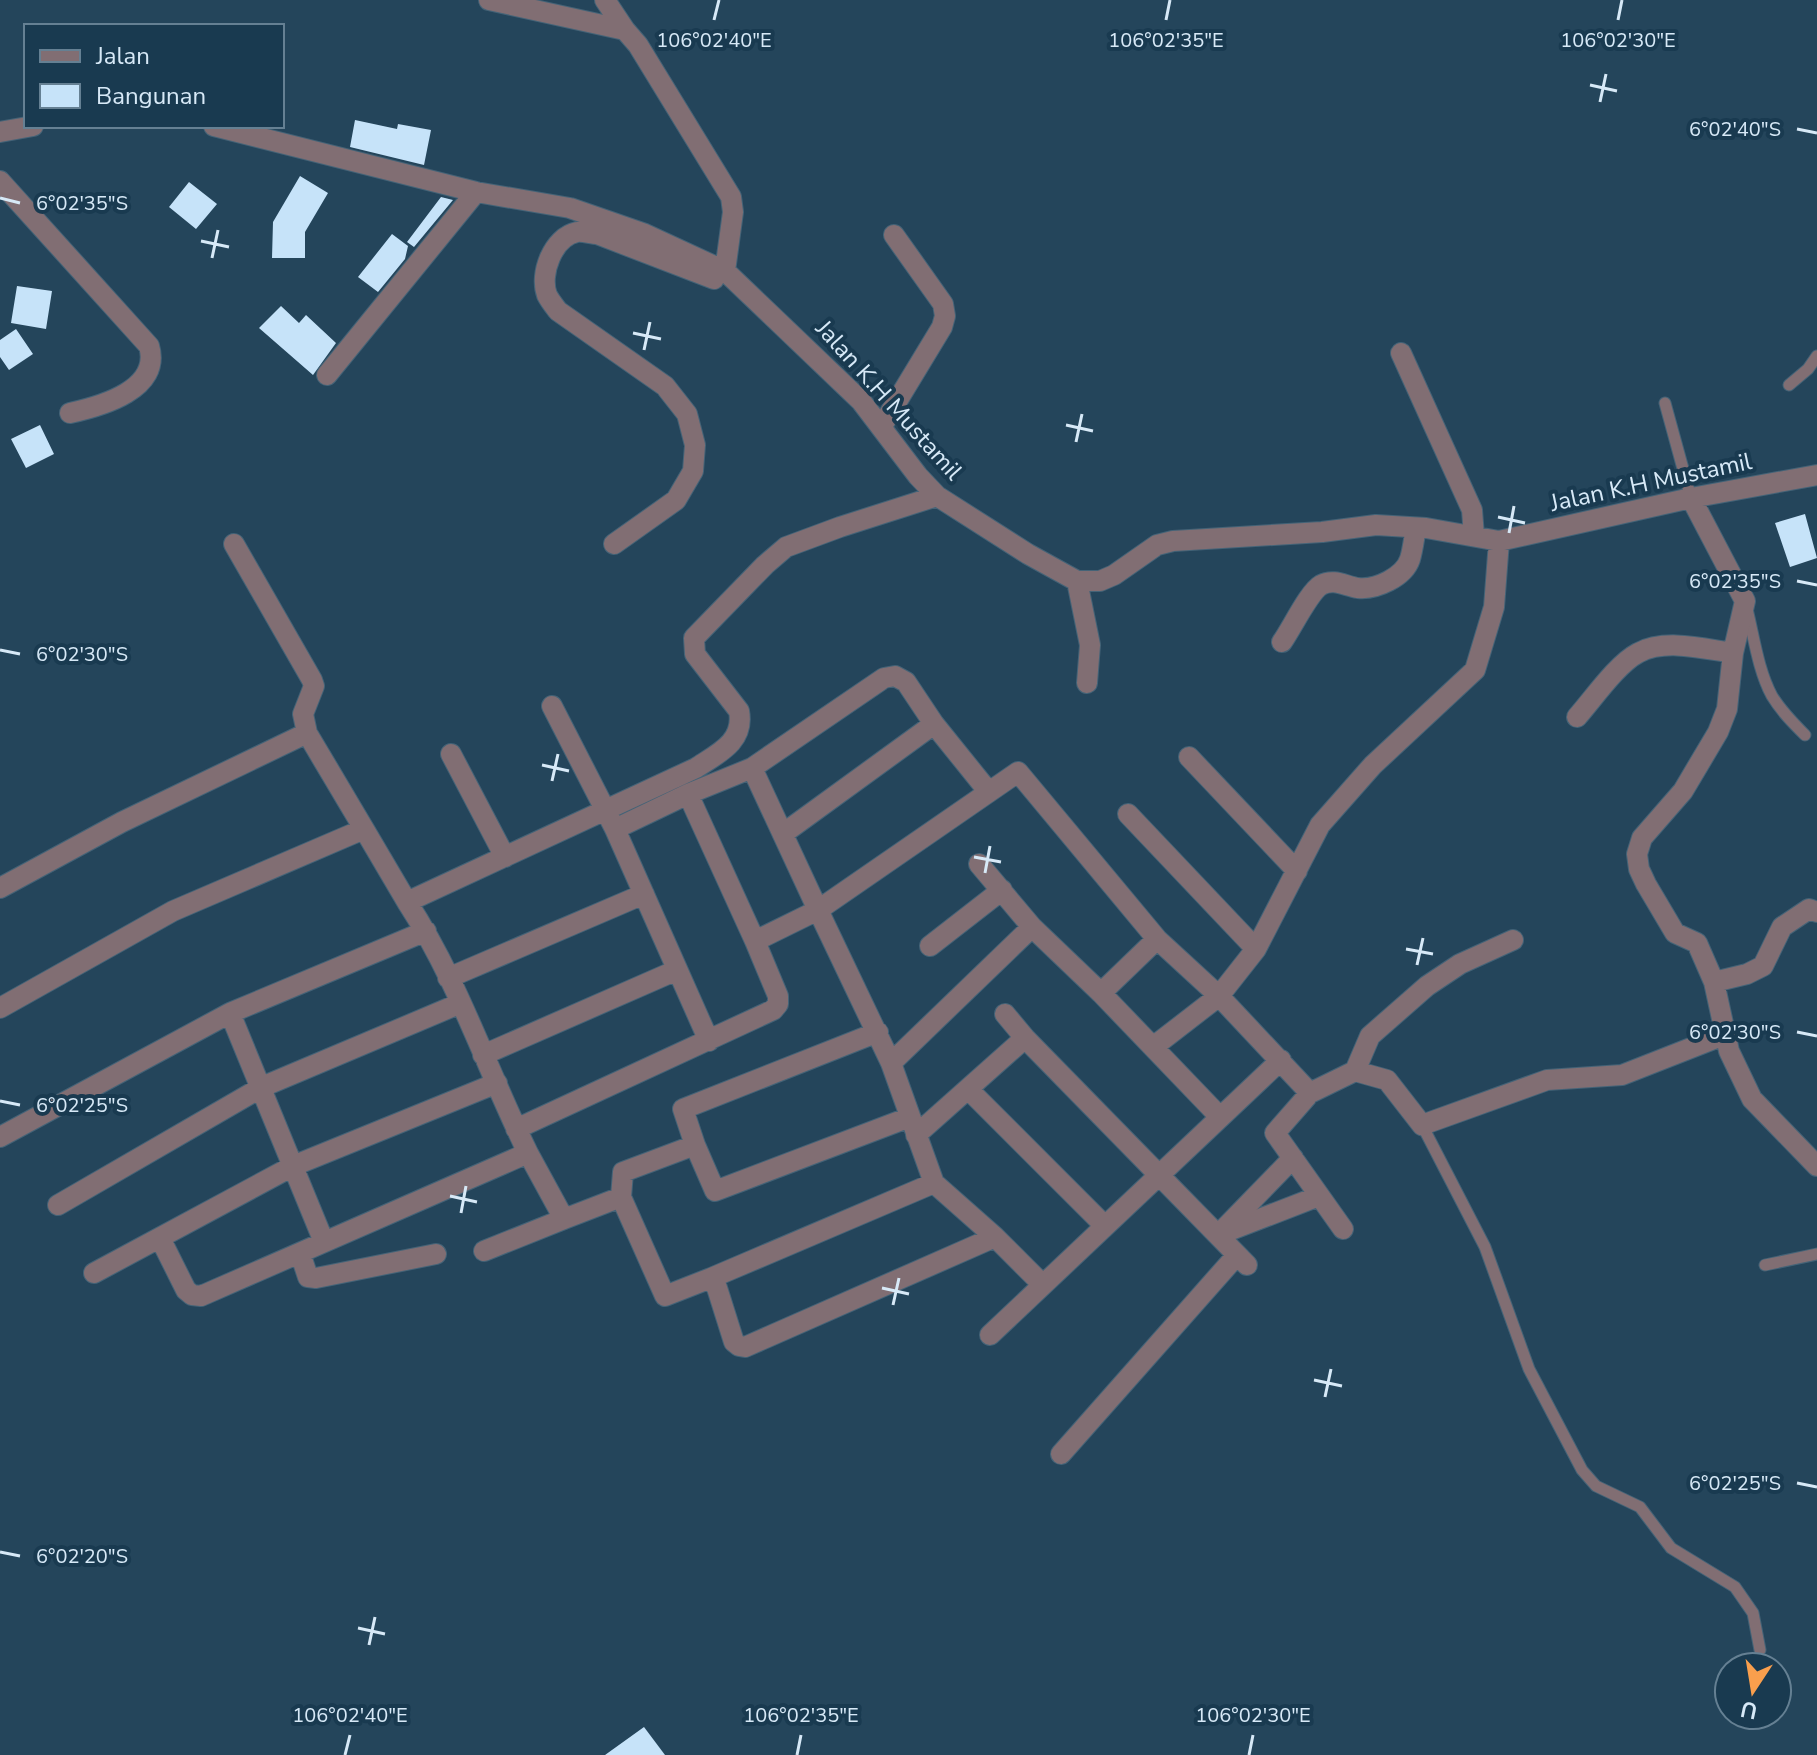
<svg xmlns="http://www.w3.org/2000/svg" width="1817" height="1755" viewBox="0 0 1817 1755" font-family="'Nunito Sans',sans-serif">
<rect width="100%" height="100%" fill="#24455b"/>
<path fill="#c6e3f9" d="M 355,120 L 397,129 L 398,124 L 431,130 L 424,165 L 350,147 Z
M 300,176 L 328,193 L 305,232 L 305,258 L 272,258 L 273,222 Z
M 189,182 L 217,204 L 196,229 L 169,207 Z
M 441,197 L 453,200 L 414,247 L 407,242 Z
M 392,234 L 408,246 L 405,259 L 378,292 L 358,277 Z
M 17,286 L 52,291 L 46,329 L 11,323 Z
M 281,306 L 299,323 L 306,315 L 336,343 L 313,375 L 259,328 Z
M 16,329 L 33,354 L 9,370 L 0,357 L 0,340 Z
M 40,425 L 54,454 L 26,468 L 11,439 Z
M 1805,514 L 1817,558 L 1790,567 L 1775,523 Z
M 644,1727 L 665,1755 L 605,1755 Z"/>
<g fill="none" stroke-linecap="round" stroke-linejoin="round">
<g stroke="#446377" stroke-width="13">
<path id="service" d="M 1789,385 L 1808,369 L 1817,356
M 1665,403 L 1691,498
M 1747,609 C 1754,637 1758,670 1772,696 C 1781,711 1793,723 1805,735
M 1422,1125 L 1485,1247 L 1529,1369 L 1582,1470 L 1596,1486 L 1640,1507 L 1671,1548 L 1735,1587 L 1753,1613 L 1760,1650
M 1765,1265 L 1817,1254"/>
</g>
<g stroke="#446377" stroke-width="22">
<path id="minor" d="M 489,0 L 625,30 L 638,45 L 731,197 L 733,212 L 725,271
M 605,0 L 625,30
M 214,126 L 476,192 L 570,208 L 645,234 L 725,271 L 861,401 L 918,476 L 937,496 L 1028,554 L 1077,581 L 1100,581 L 1114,575 L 1157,545 L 1173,541 L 1322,532 L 1376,525 L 1426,528 L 1499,541 L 1691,498 L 1817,475
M 0,132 L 33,126
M 0,181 L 149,346 C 162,389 102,406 70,413
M 1401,353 L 1472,510 L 1474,536
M 327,375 L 476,192
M 882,426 L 942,327 L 945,316 L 943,304 L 894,235
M 1691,498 L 1745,601 L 1733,653 L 1727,709 L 1718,732 L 1683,791 L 1642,838 L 1637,854 L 1639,869 L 1646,884 L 1675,933 L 1697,943 L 1714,982 L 1729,1051 L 1752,1099 L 1817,1166
M 234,544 L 312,680 L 314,686 L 303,714 L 307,733 L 364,829
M 614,544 L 676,500 L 693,471 L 695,445 L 687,414 L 665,386 L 558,311 C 555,307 550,301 547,295 C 539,274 553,237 577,232 C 583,231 591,234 597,234 L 714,279
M 1077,581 L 1090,645 L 1087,683
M 1282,642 C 1292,628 1309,592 1321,585 C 1334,578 1345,586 1358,588 C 1376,590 1404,577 1410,559 C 1413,549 1414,538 1416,528
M 552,706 L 615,829 L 709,1041
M 1577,717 C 1593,699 1617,664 1638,653 C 1665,638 1705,649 1733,653
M 451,754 L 505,857
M 1189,757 L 1297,871
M 752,768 L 884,678 L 895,676 L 906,682 L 934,724 L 988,791
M 688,794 L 755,941
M 1128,814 L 1256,949
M 784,833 L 934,724
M 979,864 L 1032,927
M 0,888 L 122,822 L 307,733
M 930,946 L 1002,890
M 448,978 L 644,894
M 1714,982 L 1747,974 L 1763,966 L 1782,927 L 1809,909 L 1817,912
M 1101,993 L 1220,1117
M 0,1008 L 173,911 L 364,829 L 407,902 L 696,768 C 717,754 745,742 739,711 L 695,654 L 694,638 L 765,565 L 786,547 L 840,527 L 937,496
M 1005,1014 L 1025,1038 L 1247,1265
M 878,1032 L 683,1109 L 695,1145 L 715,1191 L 910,1117
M 1153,1047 L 1219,996 L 1256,949 L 1320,825 L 1373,765 L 1475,670 L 1494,607 L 1499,541
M 483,1055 L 677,970
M 891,1063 L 1032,927 L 1101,993 L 1157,939
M 1355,1071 L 1370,1036 L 1427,986 L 1460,964 L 1513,940
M 968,1089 L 1105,1226
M 1310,1093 L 1275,1133 L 1343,1229
M 516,1129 L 773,1010 L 778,1004 L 778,996 L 755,941 L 818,910 L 752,768 L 688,794 L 615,829
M 916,1135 L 1025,1038
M 0,1137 L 230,1013
M 528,1153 L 564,1219 L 621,1197 L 665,1296 L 711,1278 L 717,1288 L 734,1342 L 739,1346 L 745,1347 L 995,1237 L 934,1183 L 891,1063 L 818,910 L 1018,772 L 1157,939 L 1219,996 L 1310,1093 L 1355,1071 L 1387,1080 L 1422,1125 L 1547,1080 L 1622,1075 L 1724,1035
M 621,1197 L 623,1172 L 695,1145
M 58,1205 L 262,1087 L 461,1003
M 1223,1230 L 1293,1158
M 1218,1235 L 1319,1196
M 995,1237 L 1043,1285
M 160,1238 L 186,1290 L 192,1295 L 201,1296 L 528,1153 C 487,1070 458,980 407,902
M 324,1242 L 230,1013 L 426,931
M 484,1251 L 564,1219
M 300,1253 L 308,1277 L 316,1278 L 436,1254
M 94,1273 L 293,1166 L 497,1083
M 711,1278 L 934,1183
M 990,1335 L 1281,1060
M 1061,1454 L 1237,1255"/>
</g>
<use href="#service" stroke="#816e73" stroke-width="11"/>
<use href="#minor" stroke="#816e73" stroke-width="20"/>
</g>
<path fill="none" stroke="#d7e9f7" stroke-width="3" d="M 714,20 L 719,0M 1166,20 L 1170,0M 1618,20 L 1622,0M 1590,85 L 1617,91M 1600,102 L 1606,74M 1797,129 L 1817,133M 0,198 L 20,203M 201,241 L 229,247M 212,258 L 218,230M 633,333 L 661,339M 644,350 L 650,322M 1066,425 L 1093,431M 1076,442 L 1082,414M 1498,517 L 1525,523M 1509,533 L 1514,506M 1797,581 L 1817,585M 0,650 L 20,654M 542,765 L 569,771M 552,781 L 558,754M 974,857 L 1001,862M 985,873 L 990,846M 1406,949 L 1433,954M 1417,965 L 1423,938M 1797,1032 L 1817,1036M 0,1101 L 20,1105M 450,1196 L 477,1202M 461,1213 L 466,1186M 882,1288 L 909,1294M 893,1305 L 899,1278M 1314,1380 L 1342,1386M 1325,1397 L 1331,1369M 1797,1483 L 1817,1487M 0,1552 L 20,1556M 358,1628 L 385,1634M 369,1645 L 375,1617M 345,1755 L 350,1735M 797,1755 L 801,1735M 1249,1755 L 1253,1735"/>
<g text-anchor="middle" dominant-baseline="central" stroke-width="8" stroke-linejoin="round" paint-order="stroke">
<g font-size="24" fill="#d7e9f7" stroke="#193a50">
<text transform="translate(889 400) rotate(48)">Jalan K.H Mustamil</text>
<text transform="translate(1651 482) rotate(-12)">Jalan K.H Mustamil</text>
</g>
</g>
<g font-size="20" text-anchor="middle" fill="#d7e9f7" stroke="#193a50" stroke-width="8" stroke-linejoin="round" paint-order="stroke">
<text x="714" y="47">106°02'40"E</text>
<text x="1166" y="47">106°02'35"E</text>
<text x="1618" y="47">106°02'30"E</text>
<text x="1735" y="136">6°02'40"S</text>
<text x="82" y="210">6°02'35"S</text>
<text x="1735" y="588">6°02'35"S</text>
<text x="82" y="661">6°02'30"S</text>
<text x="1735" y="1039">6°02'30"S</text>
<text x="82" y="1112">6°02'25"S</text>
<text x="1735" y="1490">6°02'25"S</text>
<text x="82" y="1563">6°02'20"S</text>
<text x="350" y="1722">106°02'40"E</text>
<text x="801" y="1722">106°02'35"E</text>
<text x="1253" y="1722">106°02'30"E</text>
</g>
<rect x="24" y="24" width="260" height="104" fill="#193a50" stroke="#658093" stroke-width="2"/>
<rect x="40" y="50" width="40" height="12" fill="#816e73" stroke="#658093" stroke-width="2"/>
<text x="96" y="64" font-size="24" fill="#d7e9f7">Jalan</text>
<rect x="40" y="84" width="40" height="24" fill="#c6e3f9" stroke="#658093" stroke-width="2"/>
<text x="96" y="104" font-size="24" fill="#d7e9f7">Bangunan</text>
<g transform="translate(1753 1691) rotate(192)"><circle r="38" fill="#193a50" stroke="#658093" stroke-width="2"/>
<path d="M0-6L14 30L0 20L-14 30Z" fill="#f99f4d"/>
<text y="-12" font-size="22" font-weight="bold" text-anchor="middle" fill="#d7e9f7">U</text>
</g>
</svg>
